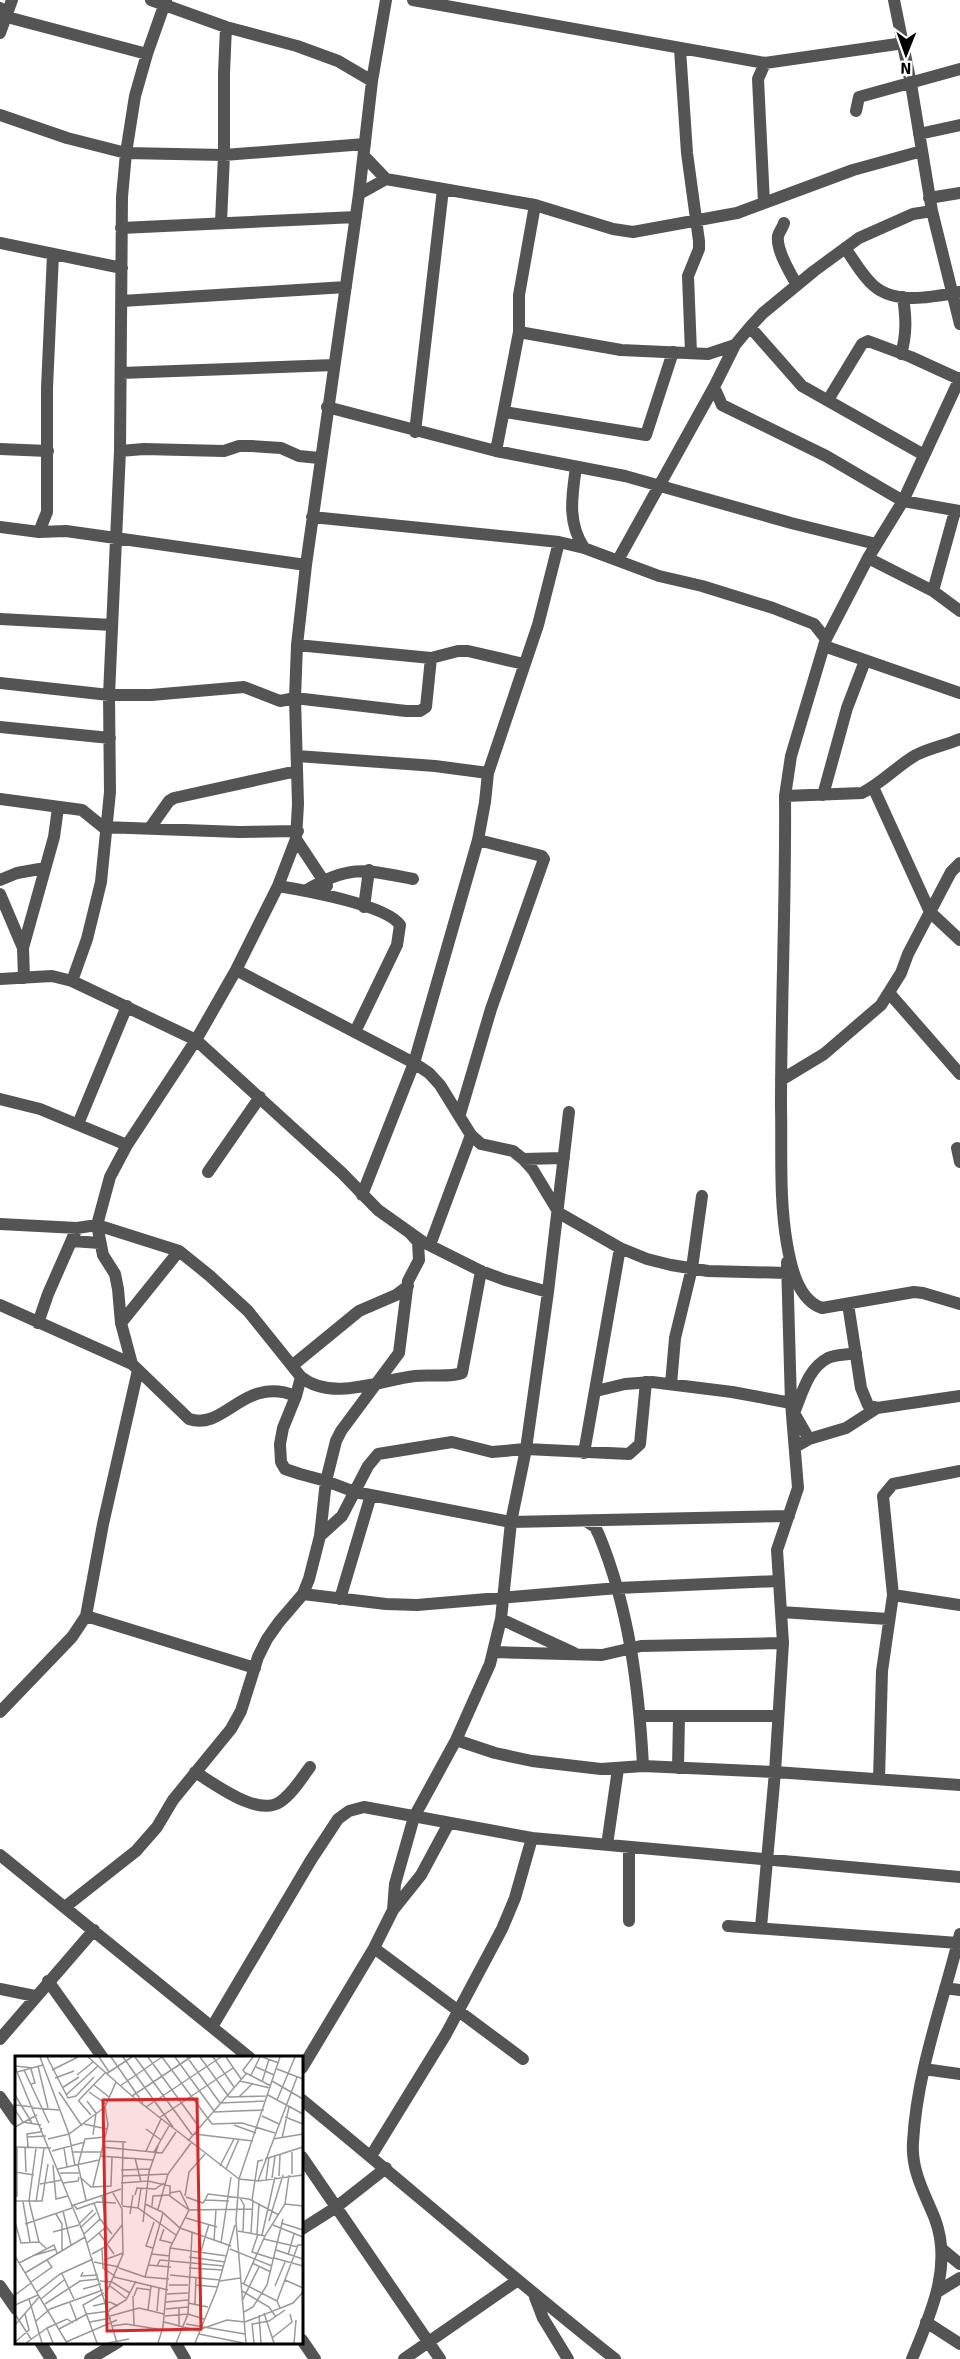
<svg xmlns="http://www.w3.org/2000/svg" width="960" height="2359" viewBox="0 0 960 2359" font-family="Signika,sans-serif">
<rect width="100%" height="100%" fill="#fff"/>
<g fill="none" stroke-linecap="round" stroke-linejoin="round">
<path stroke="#545454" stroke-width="12" d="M 151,0 L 226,27 L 297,46 L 338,61 L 372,81
M 413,0 L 765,63 L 904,43
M 894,0 L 911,84 L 932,211 L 960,324
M 0,8 L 7,17 L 147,54
M 0,33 L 12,0
M 680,49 L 687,153 L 699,241 L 699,249 L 688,276 L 691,353
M 856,111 L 859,97 L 960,69
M 0,115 L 67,138 L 126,153 L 224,155 L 365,144
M 919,134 L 960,125
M 364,156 L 386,179 L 535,205 L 613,229 L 633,232 L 737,213 L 853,170 L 922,151
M 359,194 L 386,179
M 929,198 L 960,193
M 764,203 L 758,79 L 765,63
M 221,222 L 224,155 L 224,73 L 226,27
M 784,223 C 783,227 779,232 778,236 C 776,250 790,273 797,285
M 121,228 L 356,217
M 0,243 L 122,268
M 845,248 C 854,260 862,276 874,286 C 896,305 933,297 960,292
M 122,301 L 346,287
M 750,327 L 802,386 L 924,455
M 519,332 L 621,350 L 708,354 L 735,345
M 901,354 C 907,334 906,317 903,297
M 121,373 L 334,365
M 960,378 L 903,501 L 868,558 L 826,639 L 791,756 L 785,796 C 786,900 781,1003 781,1107 C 782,1151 779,1199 787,1244 C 791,1267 798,1300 822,1308 L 914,1292 L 923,1293 L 960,1304
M 714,387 L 722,405 L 826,456 L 903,501 L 960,511
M 828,400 L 862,344 L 868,341 L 911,357 L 959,379
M 327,407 L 496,451 L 625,476 L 791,523 L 876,544
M 505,412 L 646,435 L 673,352
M 415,432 L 443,189
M 0,449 L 48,451
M 120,451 L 144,449 L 224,451 L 239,446 L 251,446 L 281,448 L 299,456 L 319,458
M 496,451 L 519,332 L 519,295 L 535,205
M 576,467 C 572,496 567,522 584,548
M 312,517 L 559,542 L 584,548 L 659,576 L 702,586 L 773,608 L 814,624 L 826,639
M 0,527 L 39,532 L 66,531 L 306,565
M 39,532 L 47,512 L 47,388 L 53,254
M 868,558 L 933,591 L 960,611
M 618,560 L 714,387 L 735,345 L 750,327 L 763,313 L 814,271 L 859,238 L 913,214 L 932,211
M 933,591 L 955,511
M 0,619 L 112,625
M 297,645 L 431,658 L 458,651 L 468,651 L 524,664
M 824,646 L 960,693
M 0,683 L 109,695 L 151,695 L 244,687 L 280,701 L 295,698 L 406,711 L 420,711 L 426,707 L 431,658
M 0,727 L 110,738
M 297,756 L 435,766 L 488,773
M 873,787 L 930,912 L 960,940
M 823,795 L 847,708 L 865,661
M 785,796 L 862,793 C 882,783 897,766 916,755 C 930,748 946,745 960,739
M 0,799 L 82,810 L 103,827 L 239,832 L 298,831
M 150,828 L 169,801 L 174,798 L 297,771
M 296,839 L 327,886
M 0,880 L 17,873 L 45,868
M 278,886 C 303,890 387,905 400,925 L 397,945 L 355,1032
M 307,890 C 350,864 367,870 413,879
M 0,894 L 23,948
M 364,907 L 369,870
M 236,970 L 414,1063 L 429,1073 L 440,1085 L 471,1135 L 481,1144 L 513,1151 L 523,1159 L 533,1170 L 559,1213 L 620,1248 L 647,1259 L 671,1265 L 708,1271 L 787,1273
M 24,978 L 23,948 L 54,837 L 58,808
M 0,979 L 52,976 L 72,981 L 196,1040 L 342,1173 L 378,1210 L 423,1242 L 481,1271 L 505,1280 L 548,1292
M 72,981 L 87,939 L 101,882 L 110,792 L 109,695 L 120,451 L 122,197 L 126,153 L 135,96 L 147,54 L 166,0
M 890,994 L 960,1074
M 781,1080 L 824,1054 L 881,1005 L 901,973 L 908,954 L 951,872 L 960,863
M 0,1099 L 40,1109 L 127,1145
M 460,1114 L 491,1009 L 544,859 L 542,856 L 478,840
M 78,1124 L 127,1006
M 957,1148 L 960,1162
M 523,1159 L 564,1158
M 208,1172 L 260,1097
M 362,1195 L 414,1063 L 478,840 L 485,802 L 488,773 L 538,625 L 559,542
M 0,1224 L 77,1228 L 97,1225 L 179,1251 L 210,1276 L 248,1311 L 301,1377 L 296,1396 L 283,1428 L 280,1444 L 281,1462 L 285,1469 L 300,1474 L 326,1481 L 355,1492 L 511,1522 L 789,1516
M 72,1241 L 100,1243
M 430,1245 L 471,1135
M 848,1304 L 861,1388 L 868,1405 L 877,1408 L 960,1396
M 0,1305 L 132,1364
M 38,1323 L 48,1294 L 77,1228
M 121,1323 L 179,1251
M 293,1365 L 359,1311 L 396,1295 L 408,1286
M 301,1377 C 332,1402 380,1380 415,1376 C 431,1374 448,1378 462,1373 L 481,1271
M 671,1384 L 675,1338 L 692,1268 L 702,1196
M 596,1391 L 625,1384 L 652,1382 L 732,1392 L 791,1403
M 296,1396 C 243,1375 226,1431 189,1419 L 132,1364 L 121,1323 L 118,1289 L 115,1274 L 103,1255 L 97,1225 L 110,1177 L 127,1145 L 196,1040 L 236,970 L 278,886 L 296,839 L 298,804 L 295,698 L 297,645 L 306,565 L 359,194 L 372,81 L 386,0
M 794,1413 C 802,1394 808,1368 828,1358 C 835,1354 847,1355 856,1353
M 794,1413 L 809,1439
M 795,1447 L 809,1439 L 846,1428 L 877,1408
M 584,1453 L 620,1248
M 586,1521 L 595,1527 L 599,1535 C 629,1608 639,1688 643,1766
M 320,1536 L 342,1516 L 368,1466 L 378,1454 L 452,1442 L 492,1452 L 526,1449 L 629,1454 L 640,1444 L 646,1382
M 303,1594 L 386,1604 L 417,1605 L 618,1588 L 778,1581
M 893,1595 L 960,1605
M 340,1599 L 371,1495
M 781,1612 L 888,1619
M 86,1616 L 255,1668
M 501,1619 L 574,1653
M 493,1652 L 602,1655 L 641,1646 L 783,1643
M 0,1712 L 72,1637 L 86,1616 L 103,1524 L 138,1370
M 640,1716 L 778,1716
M 456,1740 L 495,1753 L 532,1761 L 601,1769 L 643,1766 L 775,1772 L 960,1785
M 678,1768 L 679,1717
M 195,1772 C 215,1784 257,1817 280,1802 C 292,1794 301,1779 310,1767
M 879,1779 L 882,1671 L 893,1595 L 883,1496 L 893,1484 L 960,1471
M 607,1845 L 618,1769
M 629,1847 L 629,1921
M 0,1855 L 250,2058
M 65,1907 L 136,1851 L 157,1827 L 173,1800 L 231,1729 L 241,1711 L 258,1657 L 267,1639 L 279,1622 L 303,1594 L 309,1579 L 320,1536 L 326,1481 L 336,1441 L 341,1431 L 399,1353 L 408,1281 L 419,1260 L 418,1242 L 410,1233
M 393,1910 L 395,1884 L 414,1817 L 456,1740 L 490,1664 L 501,1619 L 511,1522 L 526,1449 L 548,1292 L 569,1112
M 728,1926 L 958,1943
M 761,1927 L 775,1772 L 783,1643 L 777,1550 L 798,1488 L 791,1403 L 787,1262
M 374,1948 L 523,2059
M 48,1981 L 103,2058
M 945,1988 L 960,1990
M 0,1989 L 35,1996
M 212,2027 L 311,1860 L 338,1819 L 349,1811 L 364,1807 L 532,1838 L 960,1877
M 0,2039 L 94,1930
M 302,2068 L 374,1948 L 393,1910 L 421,1875 L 449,1823
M 924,2069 L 960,2074
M 0,2097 L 16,2120
M 302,2100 C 407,2186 509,2275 615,2359
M 371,2156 L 446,2034 L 502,1929 L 515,1898 L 532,1838
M 302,2157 L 440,2359
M 302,2229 L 335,2208 L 386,2168
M 943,2250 L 960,2264
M 0,2286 L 16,2309
M 937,2292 L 960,2278
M 535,2297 L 543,2318 L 568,2359
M 926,2322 L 960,2344
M 302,2340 L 315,2359
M 40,2342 L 51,2359
M 175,2342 L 185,2359
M 90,2359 L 118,2342
M 404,2359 L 518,2280
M 912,2359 C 930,2315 953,2267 935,2219 C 925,2194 911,2171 913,2142 C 917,2070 943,2003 960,1934"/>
</g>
<g transform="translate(15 2056)">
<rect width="288" height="288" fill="#fff"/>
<path fill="none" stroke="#999" stroke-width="1.5" d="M 25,1 L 54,78 L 60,110M 32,1 L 53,42 L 61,40 L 79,21M 73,1 L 117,40 L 224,123 L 221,165 L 231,287M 84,1 L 94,16M 96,1 L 128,47M 108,1 L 158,71M 120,1 L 178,80M 133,1 L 184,71M 147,1 L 197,68M 160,1 L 199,55M 172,1 L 205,47 L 251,45M 185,1 L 214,41 L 253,40M 198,1 L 219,31M 211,1 L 226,23M 247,1 L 264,7M 265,1 L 224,123 L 243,125 L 288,119M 0,10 L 18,12M 23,10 L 33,52M 0,11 L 70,181 L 102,287M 241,11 L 259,19M 262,13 L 288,23M 9,14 L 34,67M 37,14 L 63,1M 2,16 L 28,9M 231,17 L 256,30M 91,18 L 117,1M 62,19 L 78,6M 236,19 L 245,1M 40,22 L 59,15M 225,25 L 255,32M 257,25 L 288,43M 247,26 L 254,3M 16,28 L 20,27 L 16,13M 79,29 L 94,41M 105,30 L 147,1M 47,32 L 64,21M 44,36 L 67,70M 74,36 L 91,48M 0,39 L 17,67M 51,39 L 83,10M 253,39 L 288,58M 117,40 L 176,1M 224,41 L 238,27M 63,44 L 76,59M 64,44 L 90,17M 262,44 L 280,1M 72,45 L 81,57 L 78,79M 0,49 L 18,51M 131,51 L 206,1M 18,52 L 44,54M 0,54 L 8,66 L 26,69M 199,56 L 249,54M 247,60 L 264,68M 270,61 L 288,68M 144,62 L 218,12M 69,68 L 92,73M 197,68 L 227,67 L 260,77M 219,69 L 241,77M 0,71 L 22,59M 131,73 L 146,84M 179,78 L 238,85M 12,81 L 31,80M 267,82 L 274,51M 33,83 L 54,78 L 90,51M 258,83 L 288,78M 89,85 L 111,86M 173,85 L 231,18 L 228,14 L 238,1M 1,91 L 36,92M 2,91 L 2,141M 10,91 L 11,116M 13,91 L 12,78 L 25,76 L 27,72M 87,91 L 147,97 L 161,76M 21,92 L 14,145 L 24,186M 49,92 L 52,111M 37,95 L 70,86M 131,95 L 146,63M 58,96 L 86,96M 139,96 L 154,70M 277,96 L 277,118M 85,100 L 138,104M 120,102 L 126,126M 250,103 L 288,91M 38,109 L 41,143 L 53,140M 205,110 L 219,83M 43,113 L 84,104M 211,113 L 224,83M 106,114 L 135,113M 0,116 L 19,119M 45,117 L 64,117M 107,120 L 153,118M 264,120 L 265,99M 66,122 L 76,131 L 96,130 L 97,101M 257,122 L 260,100M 251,124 L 254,101M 243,125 L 282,21M 48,127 L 63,125 L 64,121M 106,127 L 133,125 L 155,130 L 155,140 L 174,154 L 237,153M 25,128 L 47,124M 78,130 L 93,69 L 90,51 L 101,26M 87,139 L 90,163M 120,139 L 122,132 L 140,133 L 149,127M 170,140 L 174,116 L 190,98M 171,141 L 188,147 L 190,144 L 214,145M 225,142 L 229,149 L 228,176M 71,144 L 63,109 L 70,83 L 90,81M 190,144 L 193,138 L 234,143 L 264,159M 237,144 L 243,105 L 248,104M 0,145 L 27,145 L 33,108M 8,146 L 15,186M 21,146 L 29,92M 79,147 L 85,163 L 97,178M 130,148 L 147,156 L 165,172 L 216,190M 270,148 L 288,150M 59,149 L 62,153 L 82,146 L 101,147M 107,149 L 108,86M 56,150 L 106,133M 107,150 L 123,152 L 161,179M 137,150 L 138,140 L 154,139M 123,152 L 126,132M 143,153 L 153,118 L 176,87M 48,155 L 56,189M 41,158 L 47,168 L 47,195M 115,158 L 118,139M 171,162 L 202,171M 254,165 L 268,119M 0,166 L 6,187 L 24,186 L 31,192M 128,166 L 134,116 L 144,87M 266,167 L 288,174M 10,168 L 57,152M 64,168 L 78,154M 258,169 L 288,181M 65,172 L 81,157M 149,173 L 145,184 L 157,187M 223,175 L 250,180 L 270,148 L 274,119M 38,176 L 64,169M 84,177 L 99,198M 236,177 L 238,144M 69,178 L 85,163M 242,178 L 244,147M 243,178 L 237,196 L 259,203M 247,179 L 260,121M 249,183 L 283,191M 199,185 L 201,153M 72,187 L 91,171M 206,187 L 216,121M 138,192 L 131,190 L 139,166M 155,192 L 212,200M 87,193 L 88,212 L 100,220M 215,193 L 257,210M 261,194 L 288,203M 186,195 L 194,168M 77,198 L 90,191 L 107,169M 137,198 L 155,200M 273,199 L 279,178M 0,200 L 52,287M 17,200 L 41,193M 174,201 L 210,206M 259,202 L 288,210M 89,204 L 108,197M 79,206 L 104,211M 4,207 L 39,189 L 42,197M 237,207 L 256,216M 133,209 L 156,211M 142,210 L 145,204 L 209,210M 104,212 L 130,221 L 154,223M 174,212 L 208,214M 68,216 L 66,220 L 83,219M 10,217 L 70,181M 47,218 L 59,243M 155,219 L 205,224M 99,221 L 153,234M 130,221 L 148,157M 270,224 L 288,232M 85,225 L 97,226 L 115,237M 205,225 L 225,222M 16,226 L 37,211 L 32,204M 227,227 L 262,245 L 265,252M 229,227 L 250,180M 154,229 L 173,229M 180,229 L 203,231M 95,230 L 112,243M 260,230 L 270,206M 68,233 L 86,228M 227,235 L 254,251 L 261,261M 22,236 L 45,218 L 78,203M 152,238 L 173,237M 0,239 L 16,227M 90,240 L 108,198 L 107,153 L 98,137M 118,240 L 119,269M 119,240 L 122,232 L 136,234M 14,243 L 27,287M 26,243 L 49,224M 227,245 L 244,211M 262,245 L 283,189 L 288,189M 151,246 L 173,244M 55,247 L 62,265M 173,247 L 193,251M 30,248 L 65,225 L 84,223M 180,248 L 181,221M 0,249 L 23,239M 78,250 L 95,246 L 103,250M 151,253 L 173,251M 94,254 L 111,244 L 121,225M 133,254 L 136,230M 142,255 L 144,232M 229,256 L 238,251 L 252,229 L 268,163M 249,257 L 259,287M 0,258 L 16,283M 244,259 L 246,287M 95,260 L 124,252 L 149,258M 150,260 L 173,258 L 189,263M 21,265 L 35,253 L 88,234M 75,266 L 96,262M 149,266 L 184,275M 237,267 L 239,287M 171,268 L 230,278M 238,268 L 254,265 L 270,254M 0,269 L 24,241M 97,270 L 111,268 L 148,274M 164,271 L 164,252M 44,273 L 72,258 L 95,255M 186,273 L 212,264 L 230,266 L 278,247 L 288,236M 184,278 L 228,287M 257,282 L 277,266 L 275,258M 0,286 L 14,274 L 10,258M 51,286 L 102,264M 11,287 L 32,272M 38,287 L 32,272 L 52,263 L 58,267M 82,287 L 68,249 L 89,237M 93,287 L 114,283M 143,287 L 148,271 L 155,192 L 174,154 L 165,135 L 154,137M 161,287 L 173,258 L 177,177M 180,287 L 202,233 L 220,169M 279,287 L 281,264"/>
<path fill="#d62828" fill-opacity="0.15" stroke="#d62828" stroke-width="3" d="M 182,43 L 186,273 L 92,275 L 88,44 Z"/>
<rect width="288" height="288" fill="none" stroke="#000" stroke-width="3"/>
</g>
<g transform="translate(906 54) rotate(181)" stroke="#ffffff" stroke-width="4.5" paint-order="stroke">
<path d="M0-4.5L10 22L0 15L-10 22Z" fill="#000000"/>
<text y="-9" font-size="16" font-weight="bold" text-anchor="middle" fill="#000000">N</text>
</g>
</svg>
